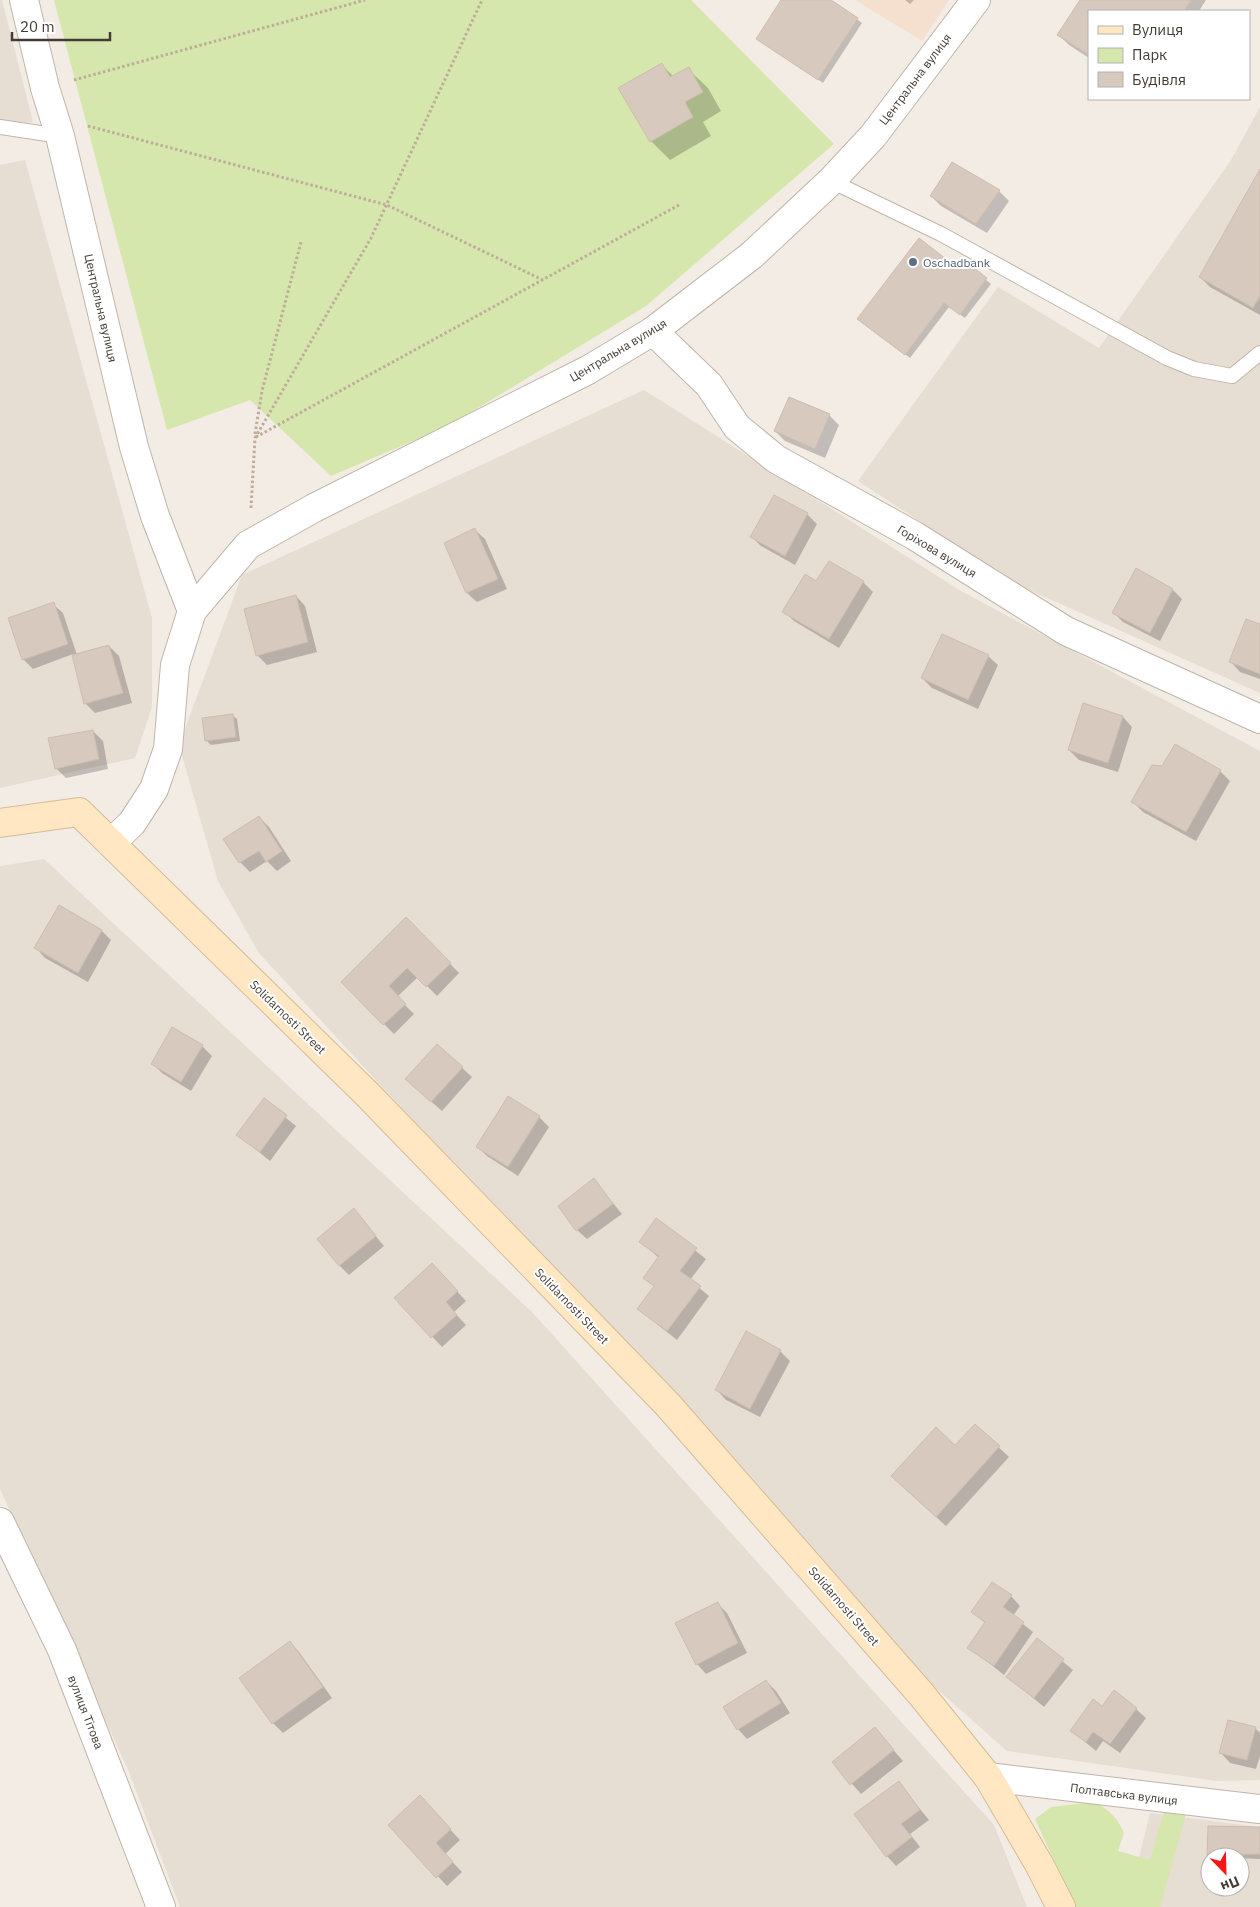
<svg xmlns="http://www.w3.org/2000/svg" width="1260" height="1907" viewBox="0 0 1260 1907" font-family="'IBM Plex Sans',sans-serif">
<rect width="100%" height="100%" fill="#f2ece5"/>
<path fill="#e6ddd3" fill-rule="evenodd" d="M 0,0 L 2,0 L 33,122 L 0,125 Z
M 1260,107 L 1260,693 L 1016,584 L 858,481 L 998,287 L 1099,348 L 1231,160 Z
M 25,160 L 152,618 L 152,707 L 135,758 L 0,788 L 0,165 Z
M 644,390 L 961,591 L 1260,751 L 1260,1780 L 1217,1781 L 1007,1751 L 929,1682 L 259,953 L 218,881 L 179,745 L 242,575 Z
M 44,859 L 532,1312 L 994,1825 L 1027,1907 L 180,1907 L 129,1772 L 0,1489 L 0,866 Z
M 1150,1813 L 1260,1827 L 1260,1907 L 1127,1907 ZM 1210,1857 L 1240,1857 L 1240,1887 L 1210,1887 Z"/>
<path fill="#f5e0cf" d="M 855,0 L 949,0 L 922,41 Z"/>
<path fill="#d5e7ad" d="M 54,0 L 691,0 L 834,144 L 646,306 L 450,425 L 331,476 L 250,400 L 167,430 Z
M 1095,1802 C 1110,1811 1117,1817 1124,1833 L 1118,1851 L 1150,1860 L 1164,1812 L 1186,1814 L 1160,1907 L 1075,1907 L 1035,1819 L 1051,1807 Z"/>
<path fill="#0003" d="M 783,0 L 829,0 L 862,23 L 823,83 L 757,39 Z
M 905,0 L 914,0 L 910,4 Z
M 1081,0 L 1206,0 L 1199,11 L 1089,11 L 1089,58 L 1069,45 L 1059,35 Z
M 661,64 L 674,77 L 688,69 L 708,88 L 721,111 L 703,122 L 711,136 L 670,160 L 651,141 Z
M 1260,172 L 1260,315 L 1210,287 L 1200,277 Z
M 999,191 L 1009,201 L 987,233 L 941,206 L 931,196 Z
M 961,260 L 991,284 L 965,318 L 949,307 L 910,358 L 864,323 L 955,268 Z
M 829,415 L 839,425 L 825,458 L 785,441 L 775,431 Z
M 774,496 L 807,514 L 817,524 L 795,565 L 761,546 L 752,537 Z
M 475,530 L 485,539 L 507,589 L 477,602 L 467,593 L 446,543 Z
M 863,582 L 873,592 L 839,648 L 794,621 L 784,611 L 817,583 Z
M 1173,590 L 1182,599 L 1160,641 L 1123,622 L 1114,613 Z
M 296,596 L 305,606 L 317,652 L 267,665 L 257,655 Z
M 53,604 L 63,613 L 77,655 L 109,646 L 119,656 L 132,703 L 95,713 L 85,703 L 73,654 L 33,669 L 23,659 Z
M 1260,625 L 1260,679 L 1240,672 L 1231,662 Z
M 988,656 L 998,665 L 978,709 L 932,688 L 922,678 Z
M 232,715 L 237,719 L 240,741 L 211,745 L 206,740 Z
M 1123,717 L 1132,727 L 1118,772 L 1079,760 L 1069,750 Z
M 93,731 L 103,741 L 108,769 L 66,778 L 56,768 Z
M 1163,768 L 1220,771 L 1230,781 L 1196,841 L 1143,812 L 1133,802 Z
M 259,817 L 269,827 L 291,861 L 277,871 L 267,861 L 250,872 L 240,862 L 225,839 Z
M 406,919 L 459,973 L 437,996 L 418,977 L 397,997 L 414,1014 L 394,1034 L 342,982 Z
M 102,931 L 111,940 L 88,982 L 45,958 L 36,948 Z
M 437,1045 L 472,1077 L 442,1111 L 417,1089 Z
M 202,1046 L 212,1056 L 191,1091 L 162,1073 L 152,1063 Z
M 508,1098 L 539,1117 L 549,1127 L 518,1176 L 487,1156 L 477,1146 Z
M 264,1100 L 296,1126 L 270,1161 L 238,1135 Z
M 594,1180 L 622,1214 L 587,1239 L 577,1230 Z
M 354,1210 L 384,1246 L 349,1275 L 339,1265 Z
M 657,1220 L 706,1259 L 690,1280 L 709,1296 L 677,1340 L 638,1309 L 655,1287 L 645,1278 L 659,1258 L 641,1242 Z
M 442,1275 L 466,1301 L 454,1312 L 466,1325 L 442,1347 L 396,1298 Z
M 780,1351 L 790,1361 L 760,1417 L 726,1400 L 717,1390 Z
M 975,1425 L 1009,1457 L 946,1526 L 902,1486 L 955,1447 Z
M 1011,1596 L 1020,1606 L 1013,1616 L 1033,1632 L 1004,1675 L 969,1647 L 986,1624 L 972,1611 Z
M 717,1603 L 727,1613 L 747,1653 L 706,1674 L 697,1664 Z
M 1037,1640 L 1073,1670 L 1044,1707 L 1008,1677 Z
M 290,1643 L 299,1652 L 332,1698 L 283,1733 L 273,1723 L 241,1678 Z
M 766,1681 L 776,1691 L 790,1713 L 747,1739 L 738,1729 Z
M 1103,1708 L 1136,1709 L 1146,1718 L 1120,1753 L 1103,1741 L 1096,1751 L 1072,1731 Z
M 1255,1728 L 1260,1733 L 1260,1756 L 1256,1769 L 1230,1763 L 1221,1753 Z
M 875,1729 L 903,1761 L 861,1794 L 833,1762 Z
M 898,1782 L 929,1820 L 910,1834 L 920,1847 L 896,1866 L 887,1856 Z
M 429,1807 L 460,1840 L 445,1854 L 462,1872 L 447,1886 L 390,1825 Z
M 1260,1828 L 1260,1859 L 1212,1857 L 1209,1854 Z"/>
<path fill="#d7c9bd" stroke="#cebdad" d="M 781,0 L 831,0 L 858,18 L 818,80 L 756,39 Z
M 1080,0 L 1191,0 L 1184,11 L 1089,11 L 1089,55 L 1057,35 Z
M 662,63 L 670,77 L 689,67 L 703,92 L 685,102 L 693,117 L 650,142 L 618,88 Z
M 952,162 L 1000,190 L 976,224 L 930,196 Z
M 1260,169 L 1260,296 L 1253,308 L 1199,277 Z
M 919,238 L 955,266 L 961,258 L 987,278 L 960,315 L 944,303 L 905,355 L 857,319 Z
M 789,397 L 830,414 L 815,449 L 774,431 Z
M 774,495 L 808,513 L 785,556 L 750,537 Z
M 475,528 L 498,579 L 466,593 L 444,543 Z
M 829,561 L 864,581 L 829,639 L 782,612 L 805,574 L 816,581 Z
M 1136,568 L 1173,589 L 1150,633 L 1112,613 Z
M 296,595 L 308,642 L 256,656 L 244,609 Z
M 54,602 L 68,644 L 22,660 L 8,618 Z
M 1246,619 L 1260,624 L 1260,674 L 1229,662 Z
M 942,634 L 989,655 L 968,700 L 921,678 Z
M 109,645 L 123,693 L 84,704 L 72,655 Z
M 1083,703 L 1123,716 L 1108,763 L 1068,750 Z
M 233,714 L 236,737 L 205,741 L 202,718 Z
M 93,730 L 99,759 L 55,769 L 48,738 Z
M 1175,744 L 1221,770 L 1186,832 L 1131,802 L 1152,765 L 1162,766 Z
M 259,816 L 282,851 L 266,862 L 259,851 L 239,863 L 223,839 Z
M 59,905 L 102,930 L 78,973 L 34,948 Z
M 406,917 L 451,963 L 426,987 L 407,968 L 389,986 L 406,1004 L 383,1025 L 341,982 Z
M 172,1027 L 203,1045 L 181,1082 L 151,1064 Z
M 437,1044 L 463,1067 L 431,1102 L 405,1079 Z
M 508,1096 L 540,1116 L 508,1167 L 476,1147 Z
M 264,1098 L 287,1115 L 260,1152 L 236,1135 Z
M 594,1178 L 613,1204 L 576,1231 L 558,1206 Z
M 354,1208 L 376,1236 L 339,1266 L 317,1239 Z
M 656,1218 L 697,1248 L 680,1271 L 701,1286 L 667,1331 L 637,1309 L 654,1286 L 643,1278 L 659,1256 L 639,1242 Z
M 432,1263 L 458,1291 L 446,1302 L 457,1315 L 431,1338 L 394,1298 Z
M 746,1331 L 781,1350 L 750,1409 L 715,1390 Z
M 975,1424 L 1000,1446 L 936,1517 L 891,1476 L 936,1427 L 955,1445 Z
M 992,1582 L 1012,1595 L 1003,1607 L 1024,1622 L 994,1666 L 967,1648 L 985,1622 L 971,1612 Z
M 718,1602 L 738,1643 L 696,1665 L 675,1623 Z
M 1037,1638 L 1064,1659 L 1034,1698 L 1006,1677 Z
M 290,1641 L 323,1687 L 272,1724 L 239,1678 Z
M 766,1680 L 781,1703 L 737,1730 L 723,1707 Z
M 1114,1690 L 1137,1708 L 1110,1744 L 1093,1732 L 1086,1742 L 1070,1731 L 1093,1699 L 1102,1706 Z
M 1228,1720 L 1256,1727 L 1247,1760 L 1219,1753 Z
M 875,1727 L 894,1750 L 850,1785 L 832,1762 Z
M 899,1781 L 920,1810 L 901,1824 L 912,1837 L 886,1857 L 854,1814 Z
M 420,1795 L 451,1829 L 436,1843 L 453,1862 L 436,1878 L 388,1825 Z
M 1208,1826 L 1260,1827 L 1260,1854 L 1207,1855 Z"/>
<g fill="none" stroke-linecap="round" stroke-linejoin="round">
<g stroke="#c0b5aa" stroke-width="16">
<path id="service" d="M 0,127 L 60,136
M 831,181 L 941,234 L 1167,358 L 1194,369 L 1232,376 L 1260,353"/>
</g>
<g stroke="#c0b5aa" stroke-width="30">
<path id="minor" d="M 24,0 L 45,88 L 60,136 L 134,447 L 155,516 L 192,611
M 653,331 L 709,385 L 737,427 L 776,459 L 915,536 L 1066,631 L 1260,719
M 0,1522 L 62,1650 L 161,1907
M 988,1777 L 1260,1809"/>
</g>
<g stroke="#c0b5aa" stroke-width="30">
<path id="tertiary" d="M 111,843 L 132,823 L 154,789 L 168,749 L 175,665 L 192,611 L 248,545 L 314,508 L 588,370 L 653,331 L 752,255 L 831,181 L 873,136 L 976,0"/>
</g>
<g stroke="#d5bc96" stroke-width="30">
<path id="secondary" d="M 0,823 L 79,812 L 367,1094 L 668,1405 L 921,1694 L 988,1777 L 1039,1864 L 1061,1907"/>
</g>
<path stroke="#bfac99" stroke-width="3" stroke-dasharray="2.5 2.5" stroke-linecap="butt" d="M 74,80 L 365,0
M 88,126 L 387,205 L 543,280
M 255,434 L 262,391 L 301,242
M 256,437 L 679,205
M 251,508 L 255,438 L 371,238 L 482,0"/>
<use href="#service" stroke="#fff" stroke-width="14"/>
<use href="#minor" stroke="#fff" stroke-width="28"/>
<use href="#tertiary" stroke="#fff" stroke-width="28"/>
<use href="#secondary" stroke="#fee7c2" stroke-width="28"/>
</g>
<circle fill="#5c6f8a" stroke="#fff" stroke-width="2" cx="913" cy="262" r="5"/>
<g text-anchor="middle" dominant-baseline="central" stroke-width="4" stroke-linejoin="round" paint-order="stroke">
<g font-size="12" fill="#443c34" stroke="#fff">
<text transform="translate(915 79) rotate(-53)">Центральна вулиця</text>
<text transform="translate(101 308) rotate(77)">Центральна вулиця</text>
<text transform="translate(618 350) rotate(-31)">Центральна вулиця</text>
<text transform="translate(937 551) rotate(31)">Горіхова вулиця</text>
<text transform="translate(288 1017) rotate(44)">Solidarnosti Street</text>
<text transform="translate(572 1306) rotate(46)">Solidarnosti Street</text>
<text transform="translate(844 1606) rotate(49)">Solidarnosti Street</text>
<text transform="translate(86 1712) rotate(69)">вулиця Тітова</text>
<text transform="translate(1124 1794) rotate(7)">Полтавська вулиця</text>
</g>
<g font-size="12" fill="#4e5e75" stroke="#fff" text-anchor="start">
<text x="923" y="262">Oschadbank</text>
</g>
</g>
<rect x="1088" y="10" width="162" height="90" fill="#ffffff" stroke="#b4b1ae"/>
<rect x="1098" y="26" width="25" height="8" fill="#fee7c2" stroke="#b4b1ae"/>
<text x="1132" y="35" font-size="15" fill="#443c34">Вулиця</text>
<rect x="1098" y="48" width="25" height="15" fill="#d5e7ad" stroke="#b4b1ae"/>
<text x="1132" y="60" font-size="15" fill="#443c34">Парк</text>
<rect x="1098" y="72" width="25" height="15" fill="#d7c9bd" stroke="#b4b1ae"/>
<text x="1132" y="85" font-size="15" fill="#443c34">Будівля</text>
<g transform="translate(1225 1872) rotate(157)"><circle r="24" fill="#ffffff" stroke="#b4b1ae"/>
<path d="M0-4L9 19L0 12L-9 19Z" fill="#f91715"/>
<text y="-8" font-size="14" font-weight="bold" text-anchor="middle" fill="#443c34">Пн</text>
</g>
<path d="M12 32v8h98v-8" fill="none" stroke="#443c34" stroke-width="2.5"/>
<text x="20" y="32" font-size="15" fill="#443c34" stroke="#ffffff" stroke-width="4" paint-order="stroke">20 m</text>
</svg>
